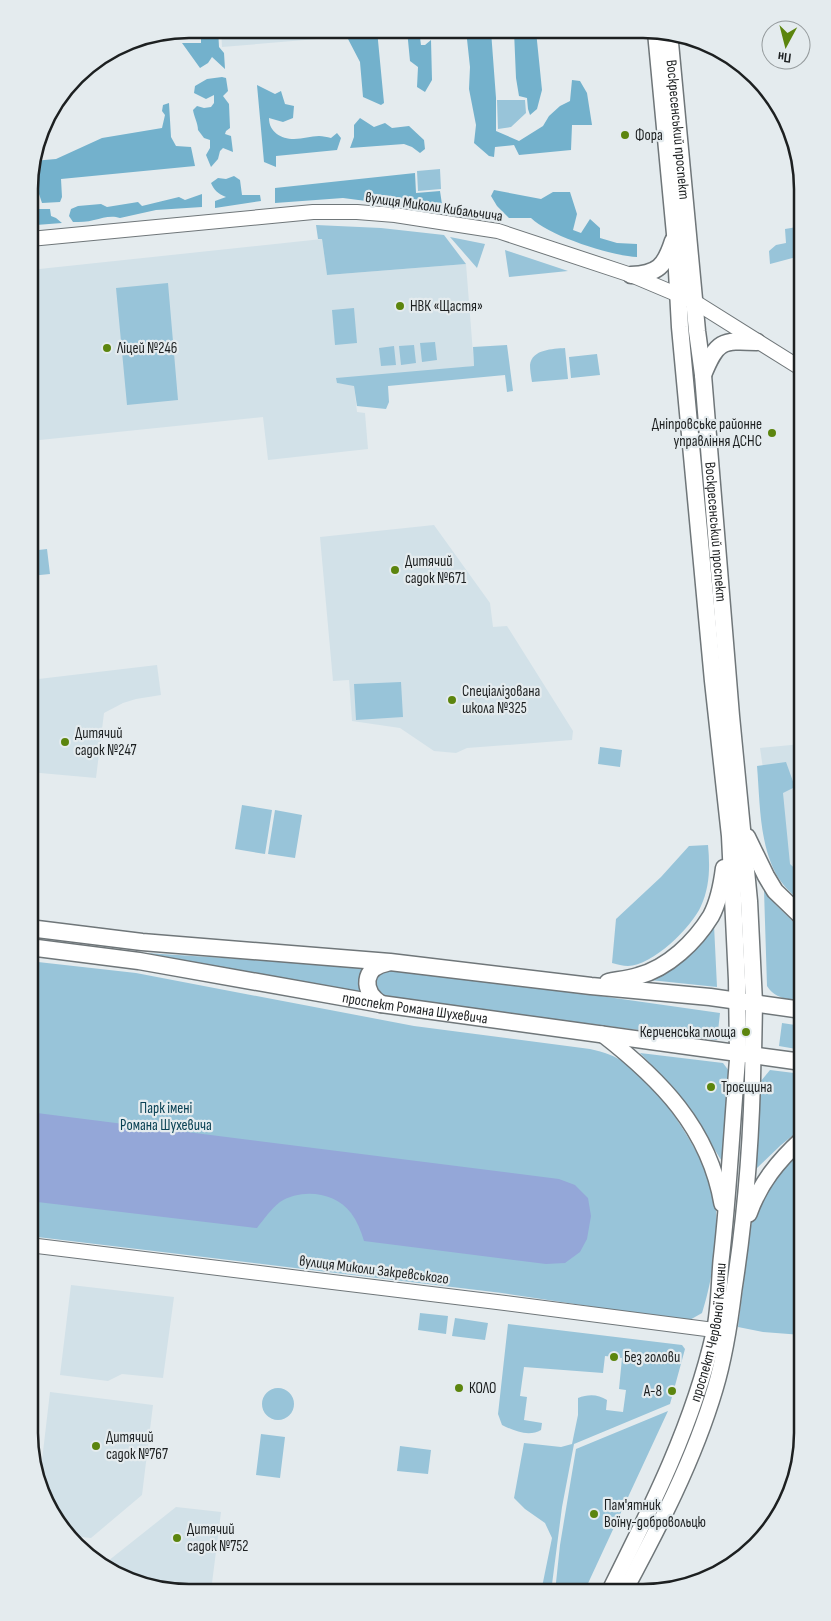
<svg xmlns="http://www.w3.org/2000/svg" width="831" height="1621" viewBox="0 0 831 1621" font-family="'Sofia Sans Condensed',sans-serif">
<rect width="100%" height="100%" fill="#e4ebee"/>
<path fill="#d2e1e8" d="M 221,29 L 363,30 L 364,35 L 222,47 Z
M 322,239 L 327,275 L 466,264 L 474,366 L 337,383 L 354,385 L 357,412 L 365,413 L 368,449 L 268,460 L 263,417 L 30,441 L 30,270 Z
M 434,525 L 490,603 L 493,627 L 507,626 L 573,731 L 572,740 L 467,748 L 456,753 L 434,751 L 400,728 L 352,721 L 349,680 L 333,681 L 320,537 Z
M 157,665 L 161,695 L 136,699 L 123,703 L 104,713 L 96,778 L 29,772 L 30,680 Z
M 802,744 L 802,889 L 777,864 L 760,748 Z
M 71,1285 L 174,1297 L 163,1378 L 122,1374 L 108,1381 L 60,1375 Z
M 50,1392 L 153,1405 L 142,1495 L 91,1538 L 72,1536 L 39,1486 Z
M 176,1507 L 221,1512 L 211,1591 L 168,1591 L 127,1580 L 103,1565 Z"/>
<path fill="#98c4d9" d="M 497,100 L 525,100 L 526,113 L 511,127 L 498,129 Z
M 440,169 L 441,189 L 418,191 L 417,171 Z
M 316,225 L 381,228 L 444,235 L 466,264 L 327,275 L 322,239 L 318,239 Z
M 797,227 L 800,256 L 770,264 L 769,251 L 776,245 L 786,243 L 785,229 Z
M 450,237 L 485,244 L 477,268 Z
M 505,250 L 568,271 L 509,277 Z
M 168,283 L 178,400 L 127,405 L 116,288 Z
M 354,308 L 357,343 L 335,345 L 332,310 Z
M 435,342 L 437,360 L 422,362 L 420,343 Z
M 414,345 L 416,363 L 401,365 L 399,346 Z
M 507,345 L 513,391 L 507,392 L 505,375 L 388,386 L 389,402 L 386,409 L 357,406 L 354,386 L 337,383 L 336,378 L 474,366 L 473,347 Z
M 394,346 L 396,365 L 381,366 L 379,348 Z
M 565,348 L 568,379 L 532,382 C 531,376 530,370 530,365 C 532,349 553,349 565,348 Z
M 597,354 L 600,375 L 571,378 L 569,357 Z
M 30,401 L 37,401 L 39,432 L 30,433 Z
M 47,549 L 50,574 L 30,576 L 30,551 Z
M 401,682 L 403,717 L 356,720 L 354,684 Z
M 600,747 L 622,750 L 620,767 L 598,764 Z
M 786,762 L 795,787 L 783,793 L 790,864 L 802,875 L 802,903 C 793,895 782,885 776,874 C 759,842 760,801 757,766 Z
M 242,805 L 272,810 L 265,854 L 235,849 Z
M 275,810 L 302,815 L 295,858 L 268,854 Z
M 708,845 C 710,866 710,886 701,906 C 692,927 652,966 628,966 C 623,966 617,964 612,963 L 616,919 L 661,877 L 689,846 Z
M 764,890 L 776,905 L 802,930 L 802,1001 C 788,999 775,999 767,986 Z
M 714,925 L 717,987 L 650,980 Z
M 146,953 L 365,967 L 359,980 L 362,995 Z
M 29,961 L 136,973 L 414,1026 L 590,1049 C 604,1052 616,1056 628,1065 C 660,1086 710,1163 715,1201 C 720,1233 712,1282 702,1313 L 688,1321 L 502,1293 L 29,1236 Z
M 388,969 L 558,990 L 720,1013 L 717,1040 L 381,997 C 377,993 372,982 376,976 C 379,973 384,971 388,969 Z
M 782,1023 L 802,1026 L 802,1050 L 779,1046 Z
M 640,1053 L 723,1063 L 729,1071 L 723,1163 C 699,1123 672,1086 640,1053 Z
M 770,1070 L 802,1074 L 802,1128 L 781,1145 L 755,1170 L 761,1081 Z
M 802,1150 L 802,1335 L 763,1332 L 738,1327 L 750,1231 L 754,1213 L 773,1177 Z
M 420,1313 L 448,1316 L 446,1334 L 418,1330 Z
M 455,1318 L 488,1323 L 485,1340 L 452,1336 Z
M 508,1324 L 682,1345 L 685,1349 L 670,1404 L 574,1444 L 562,1507 L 551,1592 L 541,1592 L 552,1538 L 545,1523 L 525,1509 L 514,1498 L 524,1443 L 561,1447 L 572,1444 L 578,1415 L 578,1398 C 588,1394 598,1394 607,1400 L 606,1410 L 623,1412 L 626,1390 L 619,1389 L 622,1358 L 605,1356 L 603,1373 L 524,1367 L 520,1396 L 527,1397 L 524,1420 L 542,1423 L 541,1430 C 529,1437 514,1431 502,1425 L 498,1414 Z
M262 1404a16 16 0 1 1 32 0a16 16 0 1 1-32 0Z
M 668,1411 L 584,1592 L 555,1592 L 560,1545 L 576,1449 Z
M 261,1434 L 285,1437 L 280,1478 L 256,1475 Z
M 400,1446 L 431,1450 L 428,1474 L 397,1471 Z"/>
<path fill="#73b1cc" d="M 201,29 L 218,29 L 219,47 L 224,53 L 225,69 L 212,57 L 208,63 L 200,68 L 182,43 L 201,43 Z
M 364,30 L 377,30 L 384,103 L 381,105 L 363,97 L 360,62 L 348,39 L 365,36 Z
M 407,30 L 419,30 L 421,45 L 425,45 L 431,40 L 432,80 L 425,92 L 417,87 L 418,67 L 410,61 Z
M 466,30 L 491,31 L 496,98 L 496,131 L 519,141 L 543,126 L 549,116 L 560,106 L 570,101 L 572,80 L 580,81 L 587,93 L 592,125 L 572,125 L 571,150 L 519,155 L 514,145 L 495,147 L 494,157 L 489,156 L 474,143 L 476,125 L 469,89 L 470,67 Z
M 514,31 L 536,31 L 542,90 L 537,109 L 530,115 L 528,109 L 527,98 L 519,96 L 516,78 Z
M 222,77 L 226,78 L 228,91 L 223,96 L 229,104 L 230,128 L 226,131 L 225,134 L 231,136 L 233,152 L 223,148 L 220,151 L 218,159 L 211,167 L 206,155 L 210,148 L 210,140 L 204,138 L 198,130 C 198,123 194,117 193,110 L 197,106 L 204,108 L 211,107 L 214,103 L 214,95 L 206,99 L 194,93 L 195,86 L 207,79 Z
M 257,85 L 275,94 L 281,91 L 285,104 L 294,106 L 293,118 L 283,122 L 269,118 C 269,132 281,139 294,139 C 303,139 311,136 319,136 C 323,136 327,137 331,138 L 337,133 L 341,138 L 337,150 L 276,156 L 276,167 L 264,162 Z
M 169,103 L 171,137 L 176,146 L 191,147 L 195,166 L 61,179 L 62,197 L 60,202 L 42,203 L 33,176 L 33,161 L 56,159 L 102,138 L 162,128 L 165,115 L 162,111 L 163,105 Z
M 360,118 L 374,127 L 385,123 L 392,128 L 409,126 L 424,140 L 425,149 L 420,153 L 412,147 L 404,144 L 350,148 L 354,137 L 354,125 Z
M 415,173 L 416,193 L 440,191 L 443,211 L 343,198 L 275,203 L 275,188 Z
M 234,176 L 240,180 L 242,195 L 260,195 L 261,201 L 215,208 L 215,201 L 226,197 C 218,194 214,190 211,183 L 218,178 L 226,179 Z
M 494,190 L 541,199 L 553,192 L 570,192 L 577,214 L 573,230 L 581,233 L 590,219 L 600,228 L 600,238 L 617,243 L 637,244 L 637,257 C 612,256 549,236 531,218 L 509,218 L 497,206 L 491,196 Z
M 202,194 L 202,207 L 156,210 L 120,218 C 111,215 103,218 94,220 C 87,222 80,222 73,222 L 69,216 L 71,209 L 78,206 L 101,204 L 107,207 L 138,202 L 142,206 L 179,197 L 185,200 Z
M 36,209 L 50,209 L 51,216 L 56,218 L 62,223 L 36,225 L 34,216 Z"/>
<path fill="#94a7d8" d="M 29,1112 L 559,1179 L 575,1185 L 588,1198 L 591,1216 L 587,1239 L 580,1252 L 565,1263 L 546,1264 L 364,1241 C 361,1231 357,1221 351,1213 C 335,1192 302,1188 280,1202 C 271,1209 264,1219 257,1228 L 29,1201 Z"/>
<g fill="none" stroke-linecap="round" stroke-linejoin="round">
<g stroke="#6f7679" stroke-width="16">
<path id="tertiary" d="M 30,239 L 313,212 L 357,212 L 395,215 L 498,231 L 631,275 L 695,302 L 802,369
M 29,1245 L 497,1302 L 714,1330"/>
</g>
<g stroke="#6f7679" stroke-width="18">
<g id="secondary">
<path d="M 602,1034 C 660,1079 709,1128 722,1204"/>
<path d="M 749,1214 C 760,1183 778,1161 802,1139"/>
<path id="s1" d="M 609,1592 C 651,1508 693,1425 714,1333 C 719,1310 719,1285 721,1261 C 729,1192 732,1123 738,1054"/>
<path d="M 624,1592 C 659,1527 694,1460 715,1389 C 725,1356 730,1322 734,1289 C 746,1212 752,1133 753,1055"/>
</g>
</g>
<g stroke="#6f7679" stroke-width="19">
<g id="primary">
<path d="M 656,32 L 675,234 L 680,327 L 713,681 L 730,836 L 737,980 L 738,1054"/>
<path id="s2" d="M 669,32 L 697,331 L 703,375 L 731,716 L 749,901 L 754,1003 L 753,1055"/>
<path d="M 631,275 C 658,274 665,266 673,241"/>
<path d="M 703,375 C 717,341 721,340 757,342"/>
<path d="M 747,837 L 766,876 L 775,891 L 802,917"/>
<path d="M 29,928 L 142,942 L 390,962 L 591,986 L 710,997 L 802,1010"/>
<path id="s3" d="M 29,947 L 139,961 L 381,1004 L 802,1062"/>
<path d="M 608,982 C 618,980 628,979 638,976 C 668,968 695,942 711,916 C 719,901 722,884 724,868"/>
<path d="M 381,1004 C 361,991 363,967 387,963"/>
</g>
</g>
<use href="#tertiary" stroke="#fff" stroke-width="14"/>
<use href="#secondary" stroke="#fff" stroke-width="15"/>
<use href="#primary" stroke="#fff" stroke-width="16"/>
</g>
<g fill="#5c850e" stroke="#e4ebee" stroke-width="2">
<circle cx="625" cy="135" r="5"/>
<circle cx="400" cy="306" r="5"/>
<circle cx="107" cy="348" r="5"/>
<circle cx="772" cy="433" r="5"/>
<circle cx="395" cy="570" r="5"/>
<circle cx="452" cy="700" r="5"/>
<circle cx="65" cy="742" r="5"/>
<circle cx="746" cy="1032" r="5"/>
<circle cx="711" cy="1087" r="5"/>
<circle cx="614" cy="1357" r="5"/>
<circle cx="459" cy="1388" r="5"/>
<circle cx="672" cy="1391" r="5"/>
<circle cx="96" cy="1446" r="5"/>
<circle cx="594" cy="1514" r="5"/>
<circle cx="177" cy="1538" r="5"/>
</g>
<g text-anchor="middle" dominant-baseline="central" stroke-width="4.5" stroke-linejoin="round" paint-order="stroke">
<g font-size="15" fill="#1d2021" stroke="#e4ebee">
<text stroke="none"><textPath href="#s2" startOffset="98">Воскресенський проспект</textPath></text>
<text transform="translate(434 207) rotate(8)">вулиця Миколи Кибальчича</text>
<text stroke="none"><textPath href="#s2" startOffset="502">Воскресенський проспект</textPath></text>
<text stroke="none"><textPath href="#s3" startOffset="391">проспект Романа Шухевича</textPath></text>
<text transform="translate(374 1270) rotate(7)">вулиця Миколи Закревського</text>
<text stroke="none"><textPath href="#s1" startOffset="280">проспект Червоної Калини</textPath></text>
</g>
<g font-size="15" fill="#1d2021" stroke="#e4ebee" text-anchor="start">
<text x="635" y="135">Фора</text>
<text x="410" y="306">НВК «Щастя»</text>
<text x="117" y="348">Ліцей №246</text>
<text x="762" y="424" text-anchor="end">Дніпровське районне<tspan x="762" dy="17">управління ДСНС</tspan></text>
<text x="405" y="561">Дитячий<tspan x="405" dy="17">садок №671</tspan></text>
<text x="462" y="691">Спеціалізована<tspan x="462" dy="17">школа №325</tspan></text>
<text x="75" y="733">Дитячий<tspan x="75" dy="17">садок №247</tspan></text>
<text x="736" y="1032" text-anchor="end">Керченська площа</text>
<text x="721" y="1087">Троєщина</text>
<text x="624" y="1357">Без голови</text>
<text x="469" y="1388">КОЛО</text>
<text x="662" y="1391" text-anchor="end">А-8</text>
<text x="106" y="1437">Дитячий<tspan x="106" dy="17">садок №767</tspan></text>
<text x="604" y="1505">Пам'ятник<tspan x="604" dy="17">Воїну-добровольцю</tspan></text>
<text x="187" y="1529">Дитячий<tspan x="187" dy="17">садок №752</tspan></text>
</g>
<g font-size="15" fill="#0a4154" stroke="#e4ebee">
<text x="166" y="1108">Парк імені<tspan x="166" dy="17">Романа Шухевича</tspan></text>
</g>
</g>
<path d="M0 0H831V1621H0ZM189 38H643A151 151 0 0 1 794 189V1433A151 151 0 0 1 643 1584H189A151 151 0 0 1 38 1433V189A151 151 0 0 1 189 38Z" fill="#e4ebee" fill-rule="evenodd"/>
<path fill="none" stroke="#1d2021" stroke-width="2.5" d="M189 38H643A151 151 0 0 1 794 189V1433A151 151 0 0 1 643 1584H189A151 151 0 0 1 38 1433V189A151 151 0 0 1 189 38Z"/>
<g transform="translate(786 45) rotate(187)"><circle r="24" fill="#e4ebee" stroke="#949a9c"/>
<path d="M0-4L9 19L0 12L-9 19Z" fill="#5c850e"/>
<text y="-8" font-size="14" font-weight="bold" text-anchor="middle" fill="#1d2021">Пн</text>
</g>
</svg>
